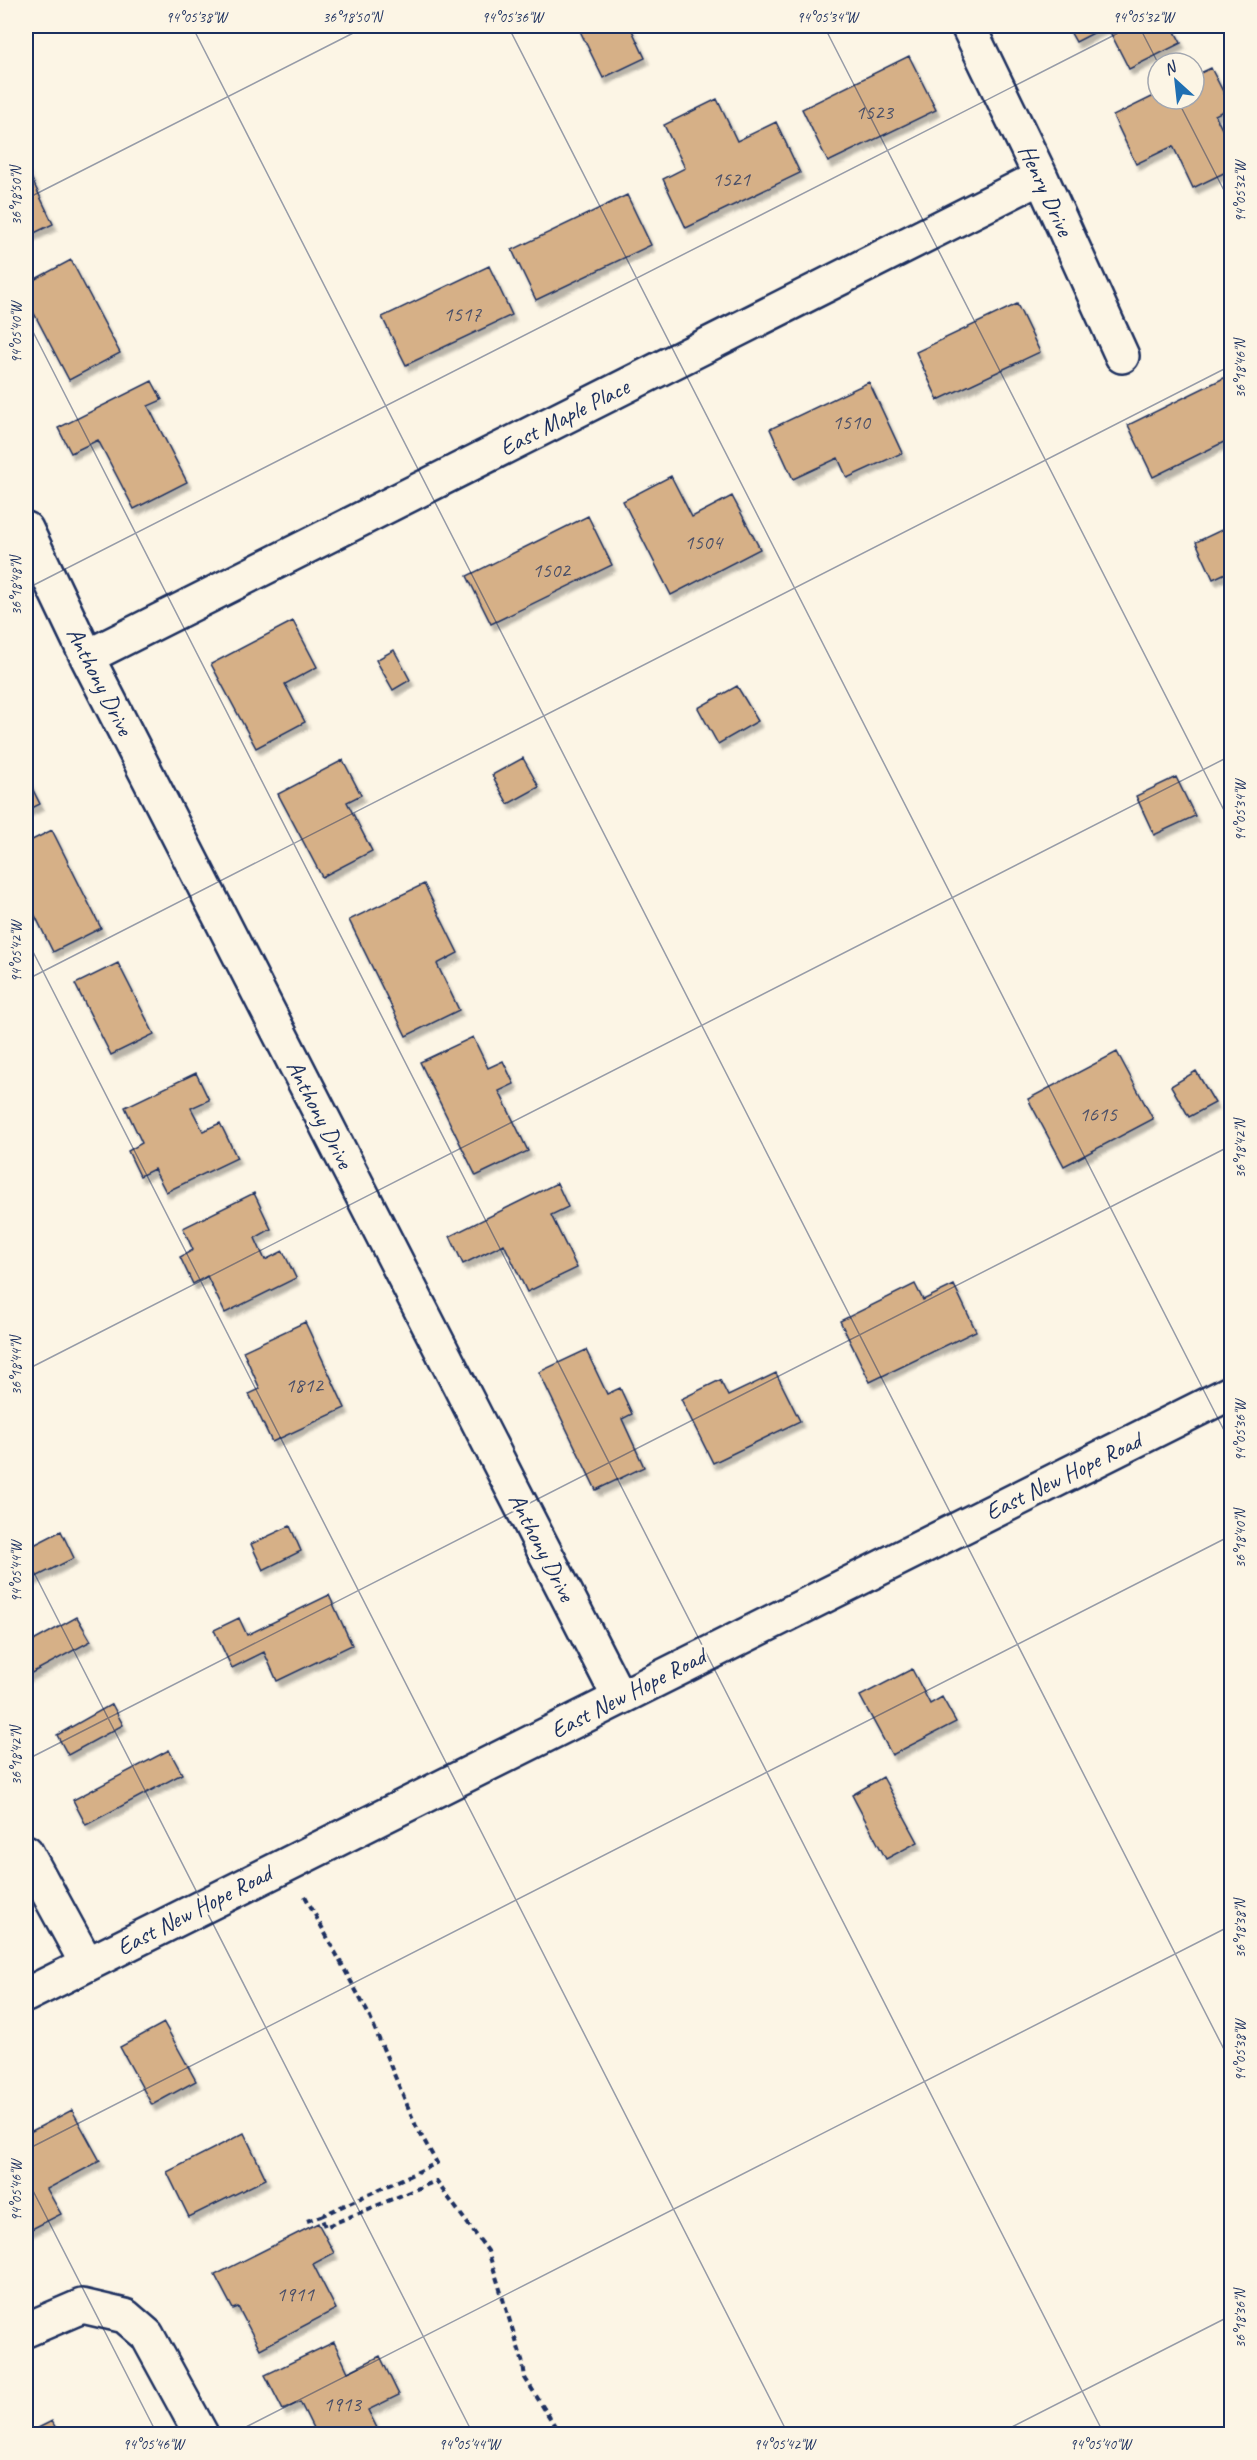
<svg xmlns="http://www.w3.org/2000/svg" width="1257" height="2460" viewBox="0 0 1257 2460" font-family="Caveat,sans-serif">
<defs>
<filter id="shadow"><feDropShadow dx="3.5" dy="6" stdDeviation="1.5" flood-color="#0004"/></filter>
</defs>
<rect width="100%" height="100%" fill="#fcf5e5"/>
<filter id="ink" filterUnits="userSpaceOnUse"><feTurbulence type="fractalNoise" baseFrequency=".0167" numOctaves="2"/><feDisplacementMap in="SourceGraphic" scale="12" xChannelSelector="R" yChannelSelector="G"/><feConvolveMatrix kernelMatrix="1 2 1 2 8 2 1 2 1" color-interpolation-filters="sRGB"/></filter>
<g filter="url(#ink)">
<path fill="#d6b087" stroke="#1b2f5e" stroke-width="1.5" filter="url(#shadow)" d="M 587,26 L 630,26 L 645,58 L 603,78 L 579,29 Z
M 1067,26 L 1172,26 L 1181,43 L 1129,69 L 1107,26 L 1076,42 Z
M 909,56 L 936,110 L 828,162 L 802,109 Z
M 1211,68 L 1231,107 L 1215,115 L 1232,149 L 1232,169 L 1193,188 L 1173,146 L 1136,164 L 1113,116 L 1158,94 L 1158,99 L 1194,99 L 1194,76 Z
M 717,99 L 737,141 L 776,122 L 800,173 L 686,228 L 663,179 L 685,168 L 664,125 Z
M 26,167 L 53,224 L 26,237 Z
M 627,195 L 651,245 L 536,300 L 512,250 Z
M 71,260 L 120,353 L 69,380 L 26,298 L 26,284 Z
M 489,266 L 512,315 L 406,365 L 382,317 Z
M 1017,304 L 1040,352 L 938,400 L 916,352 Z
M 1232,374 L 1232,438 L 1153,477 L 1128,425 Z
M 152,381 L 162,400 L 148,406 L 187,482 L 134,509 L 98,440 L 71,453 L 58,428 Z
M 869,382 L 902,453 L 847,478 L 838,458 L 793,479 L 770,429 Z
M 671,476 L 692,517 L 732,496 L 760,549 L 671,595 L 623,501 Z
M 588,516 L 612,565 L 491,624 L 467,576 Z
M 1230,526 L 1232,570 L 1213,579 L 1196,542 Z
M 293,621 L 317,667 L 285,684 L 305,722 L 256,748 L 211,664 Z
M 394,650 L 410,680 L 393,690 L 376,660 Z
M 737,686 L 758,721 L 718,744 L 698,708 Z
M 523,758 L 539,787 L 508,804 L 492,775 Z
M 343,760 L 361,795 L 347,802 L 372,851 L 322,877 L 278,794 Z
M 26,776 L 40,804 L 26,811 Z
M 1176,777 L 1195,816 L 1154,835 L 1136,796 Z
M 52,830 L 101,928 L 53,952 L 26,897 L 26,843 Z
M 424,884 L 458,953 L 437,964 L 459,1010 L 406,1036 L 349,920 Z
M 118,963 L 154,1034 L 111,1055 L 75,984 Z
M 473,1037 L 488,1068 L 503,1061 L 514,1084 L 499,1091 L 528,1151 L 476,1176 L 420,1062 Z
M 1117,1052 L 1153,1119 L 1064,1166 L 1028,1099 Z
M 1196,1071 L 1215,1103 L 1189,1117 L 1171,1086 Z
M 196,1073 L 209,1100 L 191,1108 L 203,1131 L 220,1123 L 237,1158 L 166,1192 L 154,1169 L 140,1176 L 128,1151 L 142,1143 L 125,1107 Z
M 557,1183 L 568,1207 L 551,1215 L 577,1268 L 527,1292 L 504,1244 L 463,1264 L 450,1236 Z
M 254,1193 L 271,1229 L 255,1238 L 265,1260 L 283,1251 L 296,1278 L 225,1313 L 207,1276 L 193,1284 L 180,1257 L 193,1250 L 183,1228 Z
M 915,1284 L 923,1300 L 954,1285 L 976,1331 L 870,1382 L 840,1321 Z
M 305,1322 L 345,1408 L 272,1442 L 249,1394 L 260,1389 L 243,1351 Z
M 586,1350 L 607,1394 L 620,1388 L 632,1414 L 622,1419 L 644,1467 L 596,1490 L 539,1372 Z
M 776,1373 L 800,1421 L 713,1463 L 681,1399 L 720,1380 L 728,1396 Z
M 290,1526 L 301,1551 L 263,1570 L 251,1544 Z
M 61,1531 L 74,1558 L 26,1582 L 26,1549 Z
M 329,1595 L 352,1645 L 277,1681 L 264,1652 L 232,1668 L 214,1630 L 239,1618 L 247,1635 Z
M 77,1617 L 91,1641 L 26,1676 L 26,1645 Z
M 912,1669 L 930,1704 L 942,1697 L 956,1722 L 892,1755 L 860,1696 Z
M 112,1704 L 123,1725 L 68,1755 L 57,1735 Z
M 169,1750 L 182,1774 L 86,1825 L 73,1800 Z
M 883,1777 L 918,1842 L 886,1859 L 852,1795 Z
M 164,2023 L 196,2081 L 152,2105 L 120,2047 Z
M 72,2110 L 100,2161 L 47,2189 L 61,2214 L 26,2232 L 26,2134 Z
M 244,2133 L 266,2179 L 189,2217 L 167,2172 Z
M 318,2223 L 334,2253 L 313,2264 L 336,2309 L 260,2349 L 238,2307 L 233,2309 L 215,2275 Z
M 334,2342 L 348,2372 L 380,2356 L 399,2395 L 368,2410 L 378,2430 L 369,2434 L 316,2434 L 300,2402 L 283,2410 L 265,2375 Z
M 52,2421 L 59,2434 L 26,2434 Z"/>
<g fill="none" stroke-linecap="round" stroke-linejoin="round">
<g stroke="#1b2f5e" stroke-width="38">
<path id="minor" d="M 968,26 L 1041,177 L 1122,356
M 26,529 L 87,657 L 619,1697
M 87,657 L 1041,177
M 26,1852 L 87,1964
M 26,2330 L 82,2306 L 125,2316 L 147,2335 L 201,2434"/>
</g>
<g stroke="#1b2f5e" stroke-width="38">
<path id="tertiary" d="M 26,1995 L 1232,1392"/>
</g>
<path stroke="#1b2f5e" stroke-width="4" stroke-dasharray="6 4.5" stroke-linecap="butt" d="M 305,1896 L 368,2013 L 416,2126 L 437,2163 L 321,2216 L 325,2227 L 436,2181 L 488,2251 L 523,2363 L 525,2378 L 560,2434
M 307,2221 L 321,2216"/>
<use href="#minor" stroke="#fcf5e5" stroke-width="33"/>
<use href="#tertiary" stroke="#fcf5e5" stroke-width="33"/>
</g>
</g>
<path fill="none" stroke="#1b2f5e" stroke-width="1.5" stroke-opacity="0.45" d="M 192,26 L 1232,2065M 508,26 L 1232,1446M 824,26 L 1232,826M 1139,26 L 1158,63M 1177,99 L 1232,206M 26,199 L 367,26M 26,318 L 1104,2434M 26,589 L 1132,26M 26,938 L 788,2434M 26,980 L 1232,365M 26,1370 L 1232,755M 26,1557 L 473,2434M 26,1760 L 1232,1145M 26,2150 L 1232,1535M 26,2177 L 157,2434M 232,2434 L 1232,1925M 998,2434 L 1232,2315"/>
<g text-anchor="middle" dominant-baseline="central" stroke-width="5" stroke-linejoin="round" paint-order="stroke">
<g font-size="21" fill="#4a4f68">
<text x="874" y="112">1523</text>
<text x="731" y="179">1521</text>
<text x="462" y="314">1517</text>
<text x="851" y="422">1510</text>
<text x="703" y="542">1504</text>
<text x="551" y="570">1502</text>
<text x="1098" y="1114">1615</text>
<text x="304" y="1385">1812</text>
<text x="295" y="2294">1911</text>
<text x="342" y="2404">1913</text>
</g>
<g font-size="24" fill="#1b2f5e" stroke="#fcf5e5">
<text transform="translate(1046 190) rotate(65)">Henry Drive</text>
<text transform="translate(564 417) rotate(-27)">East Maple Place</text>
<text transform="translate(100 681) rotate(63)">Anthony Drive</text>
<text transform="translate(320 1114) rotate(63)">Anthony Drive</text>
<text transform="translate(1063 1476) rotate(-26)">East New Hope Road</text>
<text transform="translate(542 1547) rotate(63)">Anthony Drive</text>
<text transform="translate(628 1693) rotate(-27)">East New Hope Road</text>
<text transform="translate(194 1910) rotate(-27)">East New Hope Road</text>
</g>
</g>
<rect width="1257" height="2460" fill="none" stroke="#fcf5e5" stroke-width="66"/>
<g transform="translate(1176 81) rotate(333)"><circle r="28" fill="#fcf5e5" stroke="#a2a6af" stroke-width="1.5"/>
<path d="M0-4.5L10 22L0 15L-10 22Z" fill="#1f6fb2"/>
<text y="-9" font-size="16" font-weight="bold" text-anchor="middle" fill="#1b2f5e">N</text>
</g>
<rect x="33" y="33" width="1191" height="2394" fill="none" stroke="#1b2f5e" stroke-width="2"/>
<g font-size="15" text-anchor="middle" fill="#1b2f5e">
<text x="196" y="22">94°05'38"W</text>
<text x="352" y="22">36°18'50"N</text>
<text x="512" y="22">94°05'36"W</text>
<text x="827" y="22">94°05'34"W</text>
<text x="1143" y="22">94°05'32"W</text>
<text transform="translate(1240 192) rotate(-90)" y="5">94°05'32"W</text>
<text transform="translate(16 196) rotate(-90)" y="5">36°18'50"N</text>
<text transform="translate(16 333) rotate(-90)" y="5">94°05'40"W</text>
<text transform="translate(1240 369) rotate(-90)" y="5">36°18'46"N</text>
<text transform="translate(16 586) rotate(-90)" y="5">36°18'48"N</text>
<text transform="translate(1240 811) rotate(-90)" y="5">94°05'34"W</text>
<text transform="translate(16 952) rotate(-90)" y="5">94°05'42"W</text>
<text transform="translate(1240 1149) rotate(-90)" y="5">36°18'42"N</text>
<text transform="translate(16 1366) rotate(-90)" y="5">36°18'44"N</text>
<text transform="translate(1240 1431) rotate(-90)" y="5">94°05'36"W</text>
<text transform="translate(1240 1539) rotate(-90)" y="5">36°18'40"N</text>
<text transform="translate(16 1572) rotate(-90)" y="5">94°05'44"W</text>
<text transform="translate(16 1756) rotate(-90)" y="5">36°18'42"N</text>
<text transform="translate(1240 1929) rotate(-90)" y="5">36°18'38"N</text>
<text transform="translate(1240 2051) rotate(-90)" y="5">94°05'38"W</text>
<text transform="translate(16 2191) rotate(-90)" y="5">94°05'46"W</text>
<text transform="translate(1240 2319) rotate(-90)" y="5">36°18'36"N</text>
<text x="153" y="2449">94°05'46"W</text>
<text x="469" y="2449">94°05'44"W</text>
<text x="784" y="2449">94°05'42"W</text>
<text x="1100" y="2449">94°05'40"W</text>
</g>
</svg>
